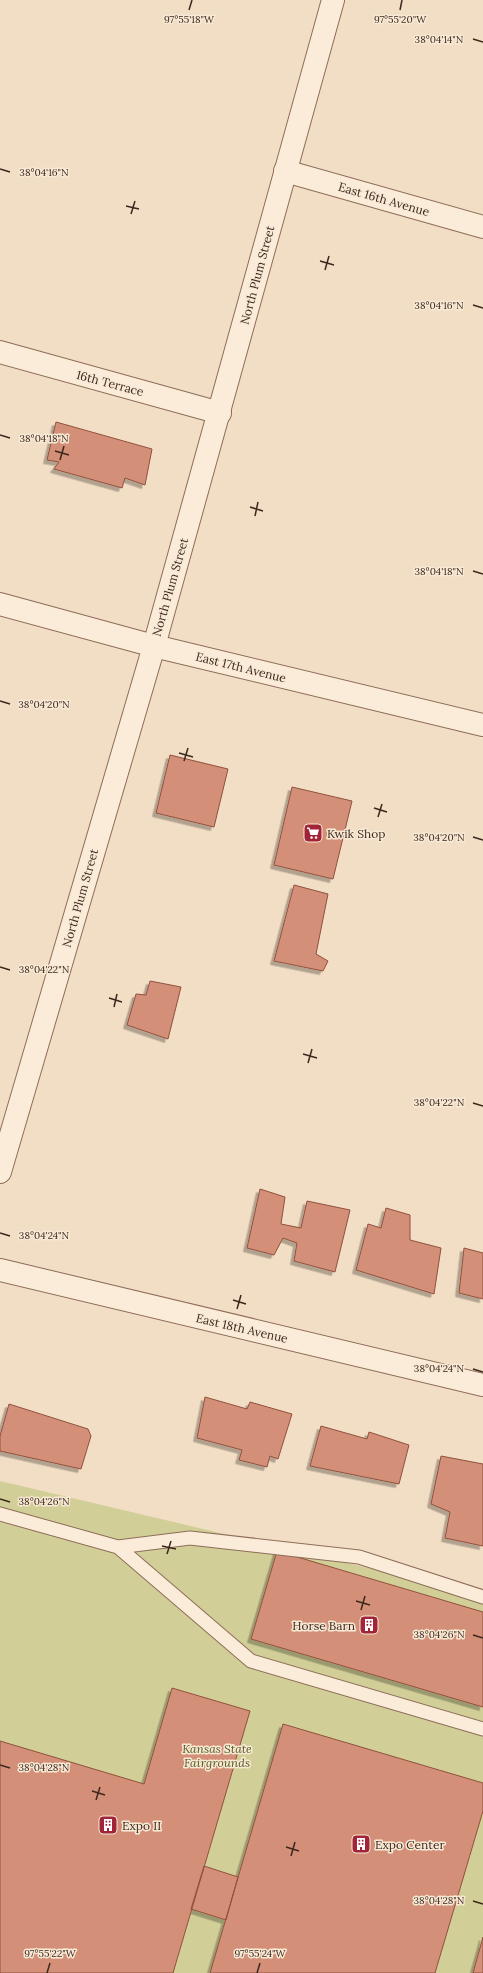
<svg xmlns="http://www.w3.org/2000/svg" width="483" height="1973" viewBox="0 0 483 1973" font-family="Lora,serif">
<defs>
<filter id="shadow"><feDropShadow dx="-3.5" dy="3.5" stdDeviation="0" flood-color="#0004"/></filter>
</defs>
<rect width="100%" height="100%" fill="#f2ddc5"/>
<path fill="#d1cf97" d="M 0,1481 L 483,1595 L 483,1973 L 0,1973 Z"/>
<path fill="#d38f78" stroke="#90513d" filter="url(#shadow)" d="M 56,422 L 152,449 L 145,485 L 125,478 L 122,488 L 54,469 L 59,462 L 47,460 Z
M 170,755 L 228,769 L 214,827 L 156,813 Z
M 292,787 L 352,801 L 333,879 L 274,865 Z
M 294,885 L 328,894 L 316,954 L 328,961 L 323,971 L 274,961 Z
M 150,981 L 181,987 L 168,1039 L 127,1025 L 136,994 L 146,995 Z
M 260,1189 L 285,1197 L 281,1224 L 301,1228 L 307,1201 L 350,1210 L 335,1272 L 294,1261 L 297,1243 L 283,1238 L 274,1255 L 247,1248 Z
M 386,1208 L 410,1215 L 410,1240 L 441,1248 L 434,1294 L 356,1270 L 368,1224 L 381,1228 Z
M 464,1248 L 483,1253 L 483,1299 L 459,1293 Z
M 205,1397 L 247,1409 L 250,1402 L 292,1414 L 278,1459 L 270,1456 L 267,1467 L 239,1460 L 242,1450 L 197,1438 Z
M 9,1404 L 88,1429 L 91,1436 L 81,1469 L 0,1451 L 0,1436 Z
M 321,1426 L 367,1439 L 369,1432 L 409,1445 L 399,1484 L 310,1466 Z
M 441,1456 L 483,1464 L 483,1546 L 445,1538 L 450,1512 L 431,1504 Z
M 277,1551 L 483,1612 L 483,1707 L 251,1639 Z
M 172,1688 L 250,1711 L 173,1973 L 0,1973 L 0,1741 L 144,1784 Z
M 283,1724 L 483,1783 L 483,1811 L 435,1973 L 210,1973 Z
M 204,1866 L 238,1877 L 226,1920 L 191,1909 Z
M 483,1937 L 483,1973 L 473,1973 Z"/>
<g fill="none" stroke-linecap="round" stroke-linejoin="round">
<g stroke="#8e6d59" stroke-width="15">
<path id="service" d="M 0,1514 L 118,1547 L 190,1538 L 359,1557 L 483,1597
M 118,1547 L 251,1661 L 483,1729"/>
</g>
<g stroke="#8e6d59" stroke-width="24">
<path id="minor" d="M 285,171 L 483,227
M 0,352 L 220,413
M 0,1270 L 483,1385"/>
</g>
<g stroke="#8e6d59" stroke-width="24">
<path id="tertiary" d="M 0,604 L 154,646 L 483,725
M 0,1172 L 154,646 L 333,0"/>
</g>
<use href="#service" stroke="#fbecd9" stroke-width="13"/>
<use href="#minor" stroke="#fbecd9" stroke-width="22"/>
<use href="#tertiary" stroke="#fbecd9" stroke-width="22"/>
</g>
<path fill="none" stroke="#3d281e" stroke-width="1.5" d="M 189,10 L 192,0M 400,10 L 402,0M 473,39 L 483,42M 0,169 L 10,172M 126,206 L 139,209M 131,214 L 135,201M 320,261 L 334,265M 325,270 L 329,256M 473,305 L 483,308M 0,435 L 10,438M 55,451 L 69,455M 60,460 L 64,446M 250,507 L 263,511M 255,516 L 258,502M 473,571 L 483,574M 0,701 L 10,704M 179,753 L 193,757M 184,761 L 188,748M 374,808 L 387,812M 378,817 L 382,804M 473,837 L 483,840M 0,967 L 10,970M 109,998 L 122,1002M 114,1007 L 117,994M 303,1054 L 317,1058M 308,1063 L 312,1049M 473,1103 L 483,1106M 0,1233 L 10,1236M 233,1300 L 246,1304M 237,1309 L 241,1295M 473,1369 L 483,1372M 0,1499 L 10,1502M 162,1546 L 176,1549M 167,1554 L 171,1541M 356,1601 L 370,1605M 361,1610 L 365,1596M 473,1635 L 483,1638M 0,1765 L 10,1768M 92,1791 L 105,1795M 96,1800 L 100,1787M 286,1847 L 299,1851M 291,1856 L 295,1842M 473,1901 L 483,1904M 47,1973 L 50,1963M 257,1973 L 260,1963"/>
<defs>
<g id="supermarket-square" transform="scale(1)"><rect x="-9" y="-9" width="18" height="18" rx="4" fill="#a22438" stroke="#f8e9d5"/><path d="M-6-5.5h2.5l.6 2H6L4.5 2H-2.5L-4.4-4H-6ZM-1.5 3.2a1.3 1.3 0 1 0 .1 0ZM3 3.2a1.3 1.3 0 1 0 .1 0Z" fill="#fff"/></g>
<g id="building-square" transform="scale(1)"><rect x="-9" y="-9" width="18" height="18" rx="4" fill="#a22438" stroke="#f8e9d5"/><path d="M-4-6H4V6H1V3H-1V6H-4ZM-2.5-4.3h1.7v1.8h-1.7ZM.8-4.3h1.7v1.8H.8ZM-2.5-1h1.7V.8h-1.7ZM.8-1h1.7V.8H.8Z" fill="#fff"/></g>
</defs>
<g fill-rule="evenodd">
<use href="#supermarket-square" x="313" y="833"/>
<use href="#building-square" x="369" y="1625"/>
<use href="#building-square" x="108" y="1825"/>
<use href="#building-square" x="361" y="1844"/>
</g>
<g text-anchor="middle" dominant-baseline="central" stroke-width="3" stroke-linejoin="round" paint-order="stroke">
<g font-size="12" fill="#3d281e" stroke="#f8e9d5">
<text transform="translate(384 199) rotate(16)">East 16th Avenue</text>
<text transform="translate(257 275) rotate(-75)">North Plum Street</text>
<text transform="translate(110 383) rotate(15)">16th Terrace</text>
<text transform="translate(170 587) rotate(-74)">North Plum Street</text>
<text transform="translate(241 667) rotate(14)">East 17th Avenue</text>
<text transform="translate(80 898) rotate(-74)">North Plum Street</text>
<text transform="translate(242 1328) rotate(13)">East 18th Avenue</text>
</g>
<g font-size="12" fill="#3d281e" stroke="#f8e9d5" text-anchor="start">
<text x="327" y="833">Kwik Shop</text>
<text x="355" y="1625" text-anchor="end">Horse Barn</text>
<text x="122" y="1825">Expo II</text>
<text x="375" y="1844">Expo Center</text>
</g>
<g font-size="12" font-style="italic" fill="#565b23" stroke="#f8e9d5">
<text x="217" y="1748">Kansas State<tspan x="217" dy="14">Fairgrounds</tspan></text>
</g>
</g>
<g font-size="10" text-anchor="middle" fill="#3d281e" stroke="#f8e9d5" stroke-width="3" stroke-linejoin="round" paint-order="stroke">
<text x="189" y="23">97°55'18"W</text>
<text x="400" y="23">97°55'20"W</text>
<text x="439" y="43">38°04'14"N</text>
<text x="44" y="176">38°04'16"N</text>
<text x="439" y="309">38°04'16"N</text>
<text x="44" y="442">38°04'18"N</text>
<text x="439" y="575">38°04'18"N</text>
<text x="44" y="708">38°04'20"N</text>
<text x="439" y="841">38°04'20"N</text>
<text x="44" y="973">38°04'22"N</text>
<text x="439" y="1106">38°04'22"N</text>
<text x="44" y="1239">38°04'24"N</text>
<text x="439" y="1372">38°04'24"N</text>
<text x="44" y="1505">38°04'26"N</text>
<text x="439" y="1638">38°04'26"N</text>
<text x="44" y="1771">38°04'28"N</text>
<text x="439" y="1904">38°04'28"N</text>
<text x="50" y="1957">97°55'22"W</text>
<text x="260" y="1957">97°55'24"W</text>
</g>
</svg>
